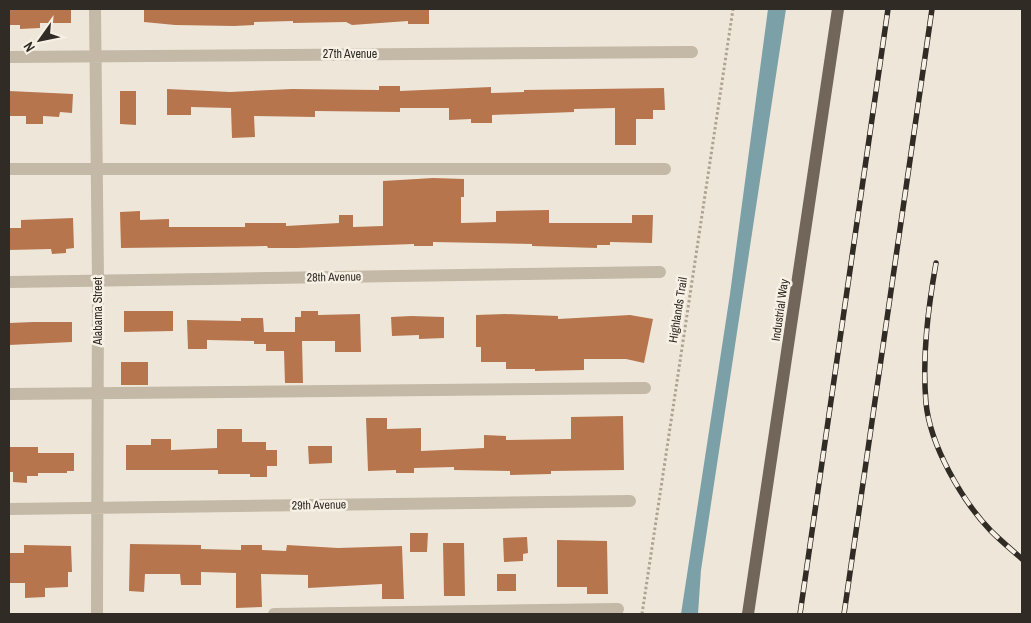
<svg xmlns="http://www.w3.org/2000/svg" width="1031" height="623" viewBox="0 0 1031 623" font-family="'Archivo Narrow',sans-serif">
<rect width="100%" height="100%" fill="#eee7d9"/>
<path fill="#7ca0a7" d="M 768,9 L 786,9 L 701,570 L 698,614 L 681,614 L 730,294 Z"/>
<path fill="#b7754e" d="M 9,9 L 71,9 L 71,23 L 40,23 L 40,28 L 20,29 L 20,25 L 9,25 Z
M 144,9 L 429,9 L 429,24 L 408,24 L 408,21 L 352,25 L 346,22 L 293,23 L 293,21 L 254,22 L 254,25 L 234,26 L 175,25 L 144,22 Z
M 379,86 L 400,86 L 400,91 L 491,87 L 491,93 L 524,92 L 524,90 L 664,88 L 665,110 L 653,110 L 653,119 L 636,119 L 636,145 L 615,145 L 615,108 L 574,109 L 574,112 L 492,115 L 492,123 L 471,123 L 471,119 L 449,120 L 449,108 L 400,108 L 400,112 L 315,111 L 315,117 L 254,116 L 255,137 L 232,138 L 231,108 L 191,107 L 191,115 L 167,115 L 167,89 L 230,92 L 292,89 L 379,90 Z
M 9,91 L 73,94 L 72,113 L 60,112 L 59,117 L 43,116 L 43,124 L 26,124 L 26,116 L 9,116 Z
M 120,91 L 136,91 L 136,125 L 120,124 Z
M 433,178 L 464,179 L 464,197 L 461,197 L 461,223 L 496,222 L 496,211 L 549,210 L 549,223 L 632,223 L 632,215 L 653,215 L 652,243 L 610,242 L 610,245 L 597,245 L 597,248 L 532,246 L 532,244 L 433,242 L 433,246 L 414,246 L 414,244 L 297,248 L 268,248 L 267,246 L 121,248 L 120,212 L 140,211 L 140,220 L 169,219 L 169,227 L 245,227 L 245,223 L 286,223 L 286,226 L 339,223 L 339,215 L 353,215 L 353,227 L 383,226 L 383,181 Z
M 73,218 L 74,248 L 66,249 L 66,253 L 52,254 L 51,249 L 9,250 L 9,228 L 21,228 L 21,220 Z
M 124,311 L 173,311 L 173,331 L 124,332 Z
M 301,311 L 318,311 L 318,315 L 360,314 L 361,352 L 335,352 L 335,341 L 302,341 L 303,383 L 285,383 L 284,351 L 266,351 L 266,344 L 254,344 L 254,341 L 207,340 L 207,349 L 188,349 L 187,320 L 241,321 L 241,318 L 263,318 L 264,332 L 295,332 L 295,317 L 301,317 Z
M 505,314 L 558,316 L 558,319 L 630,315 L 653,319 L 644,363 L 626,359 L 584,359 L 584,370 L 535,371 L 535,369 L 506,369 L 506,362 L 481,362 L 481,347 L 476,347 L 476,315 Z
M 411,316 L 444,317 L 444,338 L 419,339 L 419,335 L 392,336 L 391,317 Z
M 33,322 L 72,322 L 72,342 L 9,345 L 9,323 Z
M 121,362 L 148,362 L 148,385 L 121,385 Z
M 623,416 L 624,470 L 551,471 L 551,474 L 510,475 L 510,471 L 454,470 L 454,467 L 414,468 L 414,473 L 396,473 L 396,470 L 368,471 L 366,418 L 387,418 L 387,429 L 421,428 L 421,451 L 484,448 L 484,435 L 506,436 L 506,440 L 571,439 L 571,417 Z
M 217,429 L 242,429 L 242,442 L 266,442 L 266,450 L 277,450 L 277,466 L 267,466 L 267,477 L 250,477 L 250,474 L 218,474 L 218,470 L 126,470 L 126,445 L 151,445 L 151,439 L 171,439 L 171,450 L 217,448 Z
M 308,446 L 332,446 L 332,463 L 309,464 Z
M 10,447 L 38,447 L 38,453 L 74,453 L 74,471 L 67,471 L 67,473 L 38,473 L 38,476 L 27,476 L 27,483 L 13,482 L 13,472 L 9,472 Z
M 410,533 L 428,533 L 427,552 L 410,552 Z
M 527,537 L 528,553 L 523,554 L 523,561 L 504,562 L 503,538 Z
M 557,540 L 607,541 L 608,594 L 587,594 L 587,587 L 557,587 Z
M 443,543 L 464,543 L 465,596 L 444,596 Z
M 130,544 L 201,545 L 201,549 L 241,550 L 241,545 L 262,545 L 262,550 L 286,551 L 287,545 L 338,548 L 402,546 L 404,599 L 382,599 L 382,584 L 308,588 L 308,575 L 261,574 L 262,607 L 236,608 L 236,573 L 201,572 L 201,585 L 181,585 L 180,574 L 145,574 L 144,592 L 129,591 Z
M 24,545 L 71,546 L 72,572 L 68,572 L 68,587 L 45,588 L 45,597 L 25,598 L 25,583 L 9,583 L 9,553 L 24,553 Z
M 497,574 L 516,574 L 516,591 L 497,591 Z"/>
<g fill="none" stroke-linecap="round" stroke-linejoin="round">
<path stroke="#afa291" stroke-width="3" stroke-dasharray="2.5 2.5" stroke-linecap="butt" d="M 642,614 L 733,9"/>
<path stroke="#c4b8a7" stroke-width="12" d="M 95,9 L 98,281 L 97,614
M 9,57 L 692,52
M 9,169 L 665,169
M 9,282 L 660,272
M 9,394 L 645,388
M 9,509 L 630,501
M 274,614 L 618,609"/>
<path stroke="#726559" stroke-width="12" d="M 748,614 L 838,9"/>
<g stroke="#312b26" stroke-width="5.5">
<path id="rail" d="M 936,263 C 928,309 922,356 926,403 C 930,445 962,501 991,531 C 1001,541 1012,550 1022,559
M 800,614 L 888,9
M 844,614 L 932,9"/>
</g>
<use href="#rail" stroke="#f6f0e5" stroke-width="4" stroke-dasharray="11" stroke-linecap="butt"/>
</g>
<g text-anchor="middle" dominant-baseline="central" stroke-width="5" stroke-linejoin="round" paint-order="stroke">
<g font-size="12" fill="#312b26" stroke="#f6f0e5">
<text x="350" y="54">27th Avenue</text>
<text transform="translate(334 277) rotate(-1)">28th Avenue</text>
<text transform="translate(678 310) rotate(-81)">Highlands Trail</text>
<text transform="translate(780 310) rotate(-82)">Industrial Way</text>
<text transform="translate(98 311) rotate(-90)">Alabama Street</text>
<text transform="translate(319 505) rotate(-1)">29th Avenue</text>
</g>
</g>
<rect width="1031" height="623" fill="none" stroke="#312b26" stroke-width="20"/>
<g transform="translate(40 40) rotate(237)" stroke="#f6f0e5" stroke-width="4" paint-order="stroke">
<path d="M0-4L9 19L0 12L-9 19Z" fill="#312b26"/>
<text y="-8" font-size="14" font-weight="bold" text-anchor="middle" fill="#312b26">N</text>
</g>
</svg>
